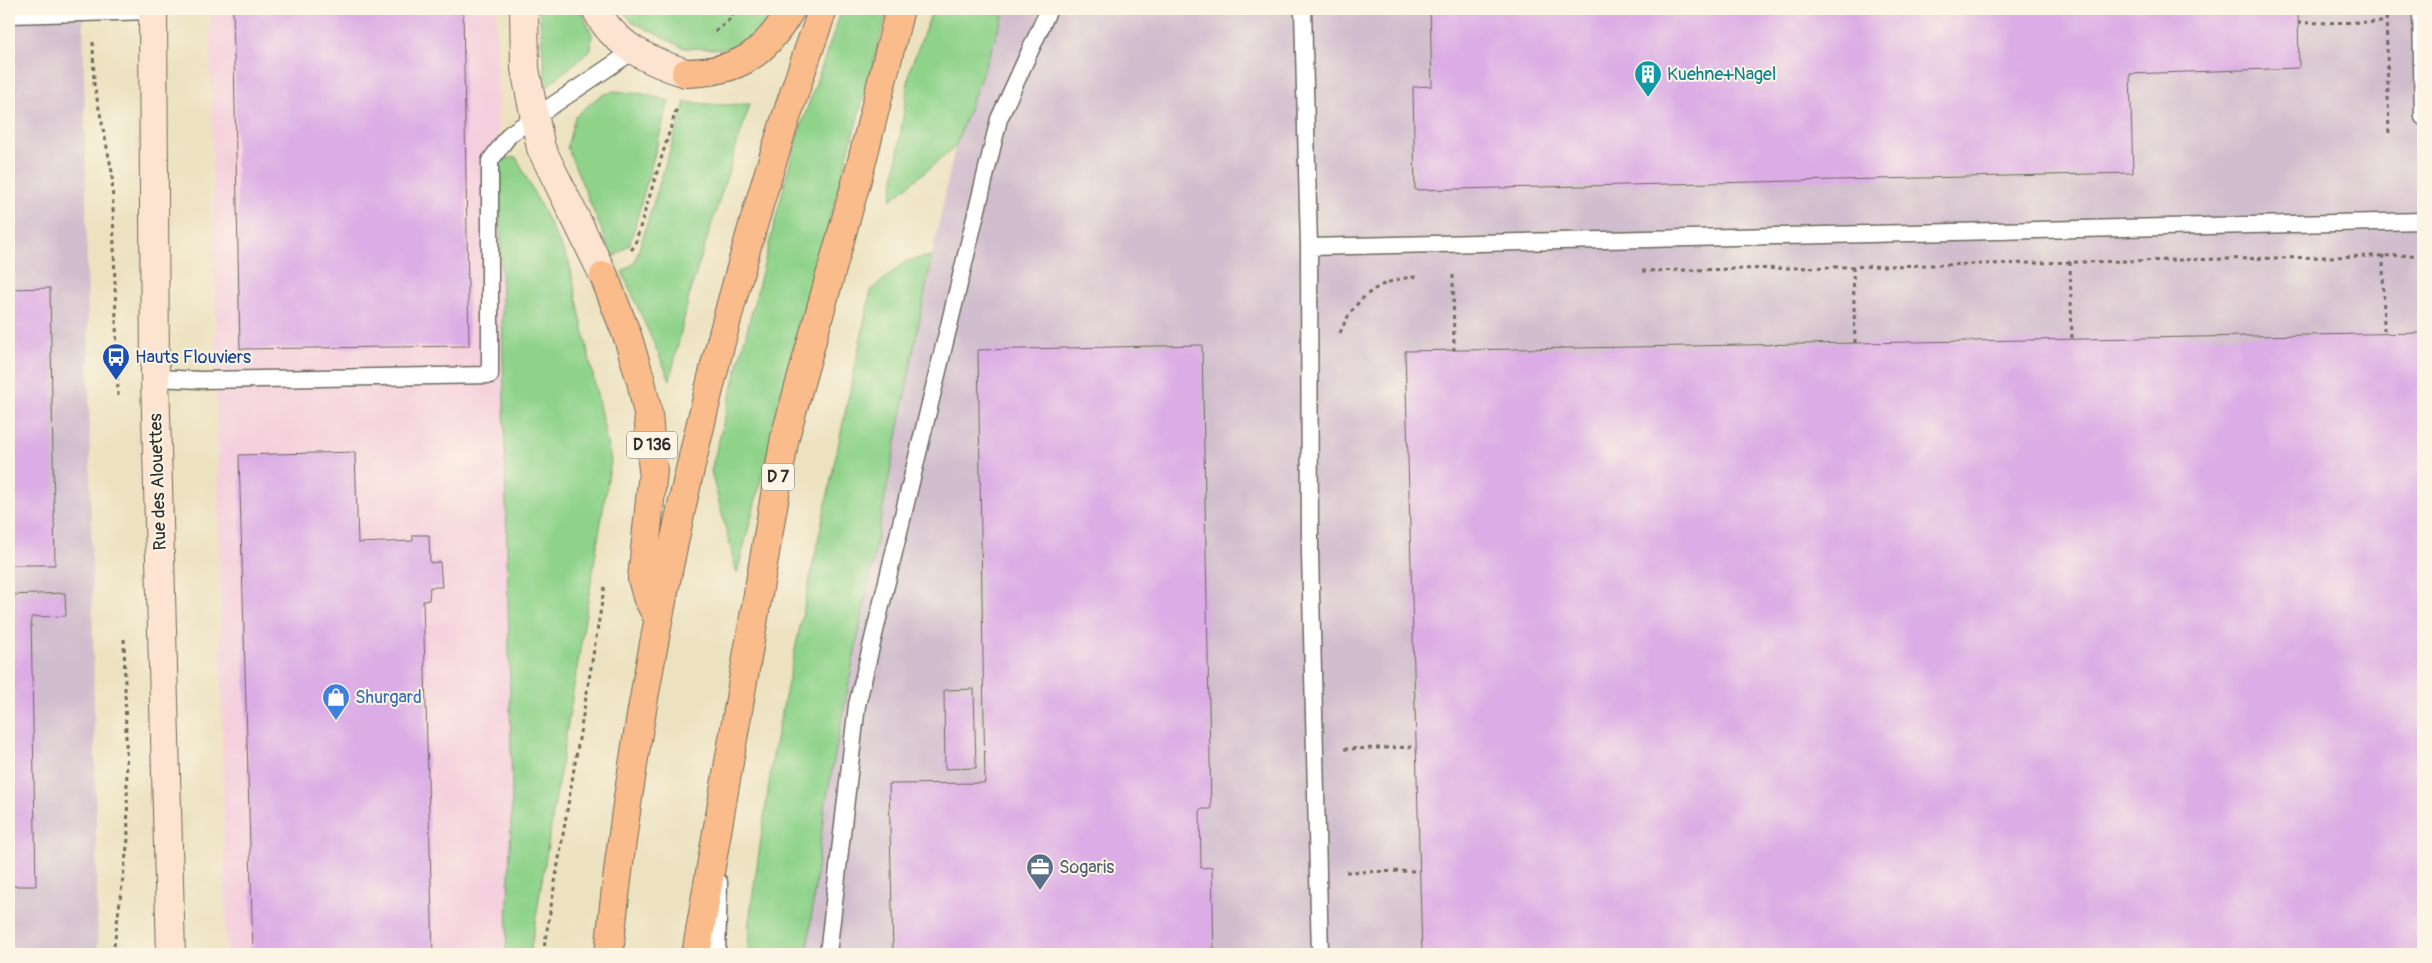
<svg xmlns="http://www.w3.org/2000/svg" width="2432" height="963" viewBox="0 0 2432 963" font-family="Pangolin,sans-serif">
<rect width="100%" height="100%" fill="#fcf5e5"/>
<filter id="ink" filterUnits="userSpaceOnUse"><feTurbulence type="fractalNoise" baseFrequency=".02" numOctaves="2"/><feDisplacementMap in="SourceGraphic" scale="10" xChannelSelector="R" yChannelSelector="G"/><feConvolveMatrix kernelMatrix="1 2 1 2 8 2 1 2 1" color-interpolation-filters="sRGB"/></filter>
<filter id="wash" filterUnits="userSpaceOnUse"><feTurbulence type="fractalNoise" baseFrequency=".0096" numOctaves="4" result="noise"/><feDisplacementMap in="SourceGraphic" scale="20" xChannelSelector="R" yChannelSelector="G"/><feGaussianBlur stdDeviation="1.12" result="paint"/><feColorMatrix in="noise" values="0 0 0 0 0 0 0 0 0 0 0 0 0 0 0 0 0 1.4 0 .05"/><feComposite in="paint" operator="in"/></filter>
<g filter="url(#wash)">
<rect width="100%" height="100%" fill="#ece2c0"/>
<path fill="#f4cfdd" d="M 210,9 L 496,9 L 512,796 L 506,954 L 226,954 Z"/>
<path fill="#d0bdcd" d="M 9,9 L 83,9 L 98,954 L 9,954 Z
M 1006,9 L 2423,9 L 2423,954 L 794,954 L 813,817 L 955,147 Z"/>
<path fill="#8fd38b" stroke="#5d7f5b" d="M 539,9 L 580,9 L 592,34 L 591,50 L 546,87 Z
M 622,9 L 778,9 L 770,25 L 746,43 L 721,49 L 684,48 L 631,21 Z
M 842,9 L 888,9 L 802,320 L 737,573 L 711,471 L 795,143 Z
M 933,9 L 1006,9 L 955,147 L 891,200 L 910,69 Z
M 614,91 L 643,94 L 669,101 L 630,244 L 613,258 L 567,147 L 575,117 L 598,97 Z
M 685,102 L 719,105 L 750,104 L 690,292 L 670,380 L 622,272 L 635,262 Z
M 516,157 L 569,262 L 611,461 L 530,954 L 506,954 L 512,796 L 499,160 Z
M 932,256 L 824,811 L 807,954 L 748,954 L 749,921 L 774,749 L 871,290 L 906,261 Z"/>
<g id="blocks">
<path fill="#dbace5" d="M 233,9 L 463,9 L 469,346 L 240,349 Z
M 1430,9 L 2298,9 L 2299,68 L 2130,74 L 2133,173 L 1415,190 L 1413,87 L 1432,86 Z
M 50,288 L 55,565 L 9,565 L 9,289 Z
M 2423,333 L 2423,954 L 1422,954 L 1405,351 Z
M 1202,345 L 1211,809 L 1200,809 L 1201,868 L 1212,867 L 1214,954 L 893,954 L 889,784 L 985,783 L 978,350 Z
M 355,452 L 358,543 L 413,541 L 413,535 L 429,535 L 430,563 L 440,562 L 442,587 L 430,587 L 429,600 L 423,601 L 433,954 L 253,954 L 239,455 Z
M 65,593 L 66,616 L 31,617 L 36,886 L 9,886 L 9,595 Z
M 974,689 L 976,768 L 945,769 L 944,690 Z"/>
</g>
</g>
<g filter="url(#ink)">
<use href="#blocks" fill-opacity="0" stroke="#6f6b5f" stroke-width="1"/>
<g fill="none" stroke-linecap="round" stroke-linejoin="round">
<g stroke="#6f6b5f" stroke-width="19">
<path id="lane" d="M 1303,9 L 1309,247 L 1310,553 L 1320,954
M 2421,9 L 2423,117
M 9,15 L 153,11
M 1309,247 L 2423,221
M 155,378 L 200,380 L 490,375 L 490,161 L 510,134 L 633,51
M 717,954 L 719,882
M 828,954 L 857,705 L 999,119 L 1049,9"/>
</g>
<g stroke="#6f6b5f" stroke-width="30">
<path id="secondary" d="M 153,9 L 155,378 L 171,954
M 524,9 L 525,69 L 541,148 L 604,276
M 596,9 C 613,45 651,62 686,73"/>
</g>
<g stroke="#6f6b5f" stroke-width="30">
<path id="highway" d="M 686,73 C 739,72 765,54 791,9
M 604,276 L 628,338 L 641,381 L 648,414 L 653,471 L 642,579 L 647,597 L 658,618
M 609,954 C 624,794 653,635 688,478 C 724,319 768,162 823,9
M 696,954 L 785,437 L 861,165 L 900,9"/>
</g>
<path stroke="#6f6b5f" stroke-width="3" stroke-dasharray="4 4" stroke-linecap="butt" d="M 2386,9 L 2389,137
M 2298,23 L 2386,22
M 715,32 L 728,21 L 736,9
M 93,42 L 94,84 L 112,172 L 118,396
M 631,250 L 634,247 L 677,107
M 2383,255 L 2384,333
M 2070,262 L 2072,339
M 1853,267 L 1855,343
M 1642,271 L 2423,255
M 1453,275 L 1454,350
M 1340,333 C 1354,298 1380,278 1418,277
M 1344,749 L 1416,747
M 1346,872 L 1419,871
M 113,954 L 128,839 L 124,635
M 543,954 L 605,584"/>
<use href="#lane" stroke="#fff" stroke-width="16"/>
<use href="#secondary" stroke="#fde4d0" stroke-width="28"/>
<use href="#highway" stroke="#f9bc8a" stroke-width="28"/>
</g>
</g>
<defs>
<g id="building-pin" transform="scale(1.4375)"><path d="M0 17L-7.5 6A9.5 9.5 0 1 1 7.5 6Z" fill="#0f9aa8" stroke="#fcf5e5"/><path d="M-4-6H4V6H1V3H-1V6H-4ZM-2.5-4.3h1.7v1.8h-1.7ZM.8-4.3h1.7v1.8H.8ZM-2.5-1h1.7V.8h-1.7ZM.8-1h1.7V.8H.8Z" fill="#fff"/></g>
<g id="bus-pin" transform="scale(1.4375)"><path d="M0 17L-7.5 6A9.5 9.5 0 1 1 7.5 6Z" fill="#1a4fb4" stroke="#fcf5e5"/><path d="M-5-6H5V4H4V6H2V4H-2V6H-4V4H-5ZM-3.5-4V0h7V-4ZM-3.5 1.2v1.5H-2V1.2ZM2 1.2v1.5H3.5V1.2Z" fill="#fff"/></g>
<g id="shop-pin" transform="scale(1.4375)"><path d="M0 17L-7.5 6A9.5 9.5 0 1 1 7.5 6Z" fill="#3f7fe0" stroke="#fcf5e5"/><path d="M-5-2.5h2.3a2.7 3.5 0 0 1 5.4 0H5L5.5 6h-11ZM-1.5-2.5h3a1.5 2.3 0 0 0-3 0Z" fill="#fff"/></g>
<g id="office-pin" transform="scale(1.4375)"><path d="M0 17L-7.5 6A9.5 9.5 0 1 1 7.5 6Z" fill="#5c6f8a" stroke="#fcf5e5"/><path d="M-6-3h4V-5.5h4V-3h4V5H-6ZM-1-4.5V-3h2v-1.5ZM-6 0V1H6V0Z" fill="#fff"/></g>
</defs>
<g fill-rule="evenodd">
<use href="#building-pin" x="1648" y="74"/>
<use href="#bus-pin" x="116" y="357"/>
<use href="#shop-pin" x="336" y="697"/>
<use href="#office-pin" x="1040" y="867"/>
</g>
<g text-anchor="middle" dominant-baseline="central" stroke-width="4" stroke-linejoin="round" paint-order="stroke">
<g fill="#fcf5e5" stroke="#6a6863" stroke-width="1">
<rect x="627" y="431.5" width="50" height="27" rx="4"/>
<rect x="762" y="463.5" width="32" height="27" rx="4"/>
</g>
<g font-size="16" font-weight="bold" fill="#2b2b2b">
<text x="652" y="445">D 136</text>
<text x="778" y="477">D 7</text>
</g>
<g font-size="18" fill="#0d838f" stroke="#fcf5e5" text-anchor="start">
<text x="1667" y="74">Kuehne+Nagel</text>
</g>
<g font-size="18" fill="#164399" stroke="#fcf5e5" text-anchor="start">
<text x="135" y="357">Hauts Flouviers</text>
</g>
<g font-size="18" fill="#2b2b2b" stroke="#fcf5e5">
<text transform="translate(158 482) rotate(-92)">Rue des Alouettes</text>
</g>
<g font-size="18" fill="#366cbe" stroke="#fcf5e5" text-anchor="start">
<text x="355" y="697">Shurgard</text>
</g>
<g font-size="18" fill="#4e5e75" stroke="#fcf5e5" text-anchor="start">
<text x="1059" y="867">Sogaris</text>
</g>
</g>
<rect width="2432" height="963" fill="none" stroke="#fcf5e5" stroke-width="30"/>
</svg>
